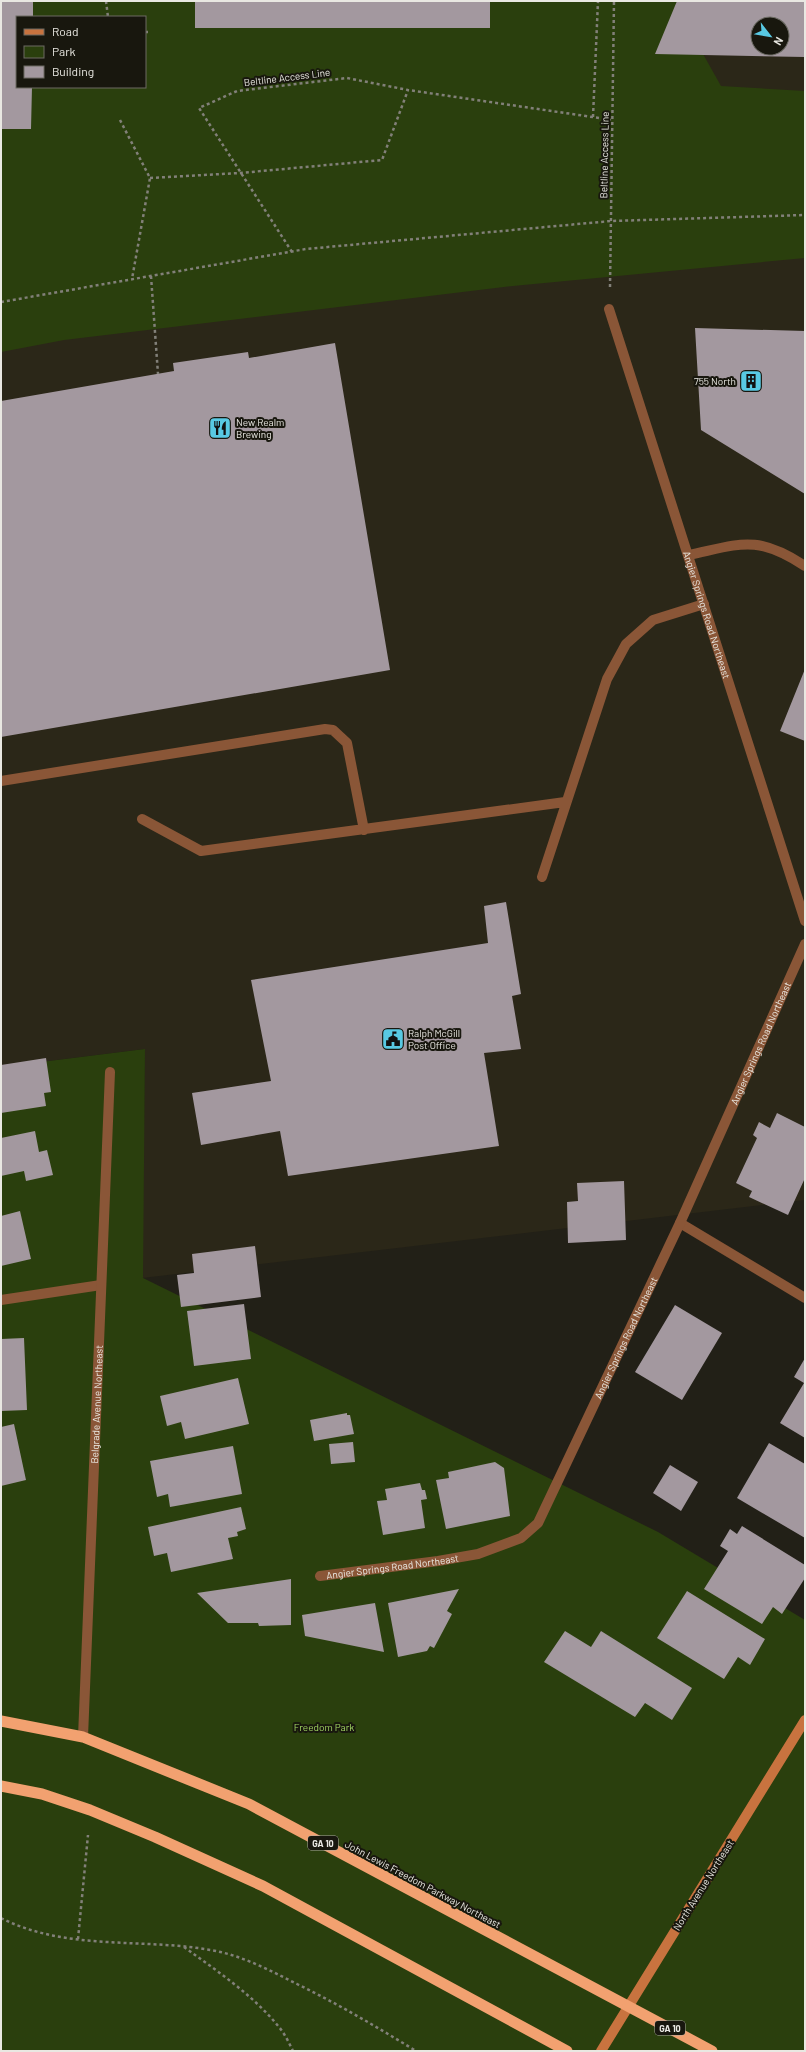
<svg xmlns="http://www.w3.org/2000/svg" width="806" height="2052" viewBox="0 0 806 2052" font-family="Barlow,sans-serif">
<rect width="100%" height="100%" fill="#222017"/>
<path fill="#2b2718" fill-rule="evenodd" d="M 1,1 L 805,1 L 805,1200 L 142,1278 L 145,1049 L 1,1067 ZM 17,17 L 145,17 L 145,87 L 17,87 ZM 758,24 L 782,24 L 782,48 L 758,48 Z"/>
<path fill="#2a3f0d" d="M 33,1 L 195,1 L 196,28 L 489,28 L 490,1 L 701,1 L 689,29 L 721,86 L 805,91 L 805,258 L 513,286 L 64,340 L 1,352 L 1,129 L 32,87 L 145,87 L 145,17 L 33,17 Z
M 145,1049 L 143,1278 L 658,1532 L 805,1620 L 805,2051 L 1,2051 L 1,1067 Z"/>
<path fill="#a3989f" fill-rule="evenodd" d="M 1,1 L 33,1 L 33,17 L 17,17 L 17,87 L 32,87 L 31,129 L 1,129 Z
M 195,1 L 490,1 L 490,28 L 195,28 Z
M 677,1 L 805,1 L 805,57 L 655,54 ZM 758,24 L 782,24 L 782,48 L 758,48 Z
M 695,328 L 805,331 L 805,494 L 701,430 Z
M 335,343 L 390,670 L 1,737 L 1,401 L 174,371 L 173,363 L 248,352 L 249,358 Z
M 805,669 L 805,741 L 780,731 Z
M 506,902 L 521,994 L 512,996 L 521,1049 L 484,1053 L 499,1146 L 288,1176 L 280,1131 L 201,1145 L 192,1093 L 271,1081 L 251,980 L 488,943 L 484,906 Z
M 46,1058 L 51,1092 L 44,1093 L 46,1106 L 1,1113 L 1,1065 Z
M 777,1113 L 805,1127 L 805,1178 L 788,1215 L 749,1197 L 752,1191 L 736,1183 L 757,1138 L 753,1135 L 759,1122 L 770,1128 Z
M 35,1131 L 39,1152 L 47,1150 L 53,1175 L 26,1181 L 24,1171 L 1,1176 L 1,1138 Z
M 624,1181 L 626,1240 L 568,1243 L 567,1202 L 578,1201 L 577,1183 Z
M 20,1211 L 31,1259 L 1,1266 L 1,1216 Z
M 255,1246 L 261,1297 L 181,1307 L 177,1275 L 194,1273 L 192,1254 Z
M 244,1304 L 251,1359 L 194,1366 L 187,1311 Z
M 675,1305 L 722,1333 L 682,1400 L 635,1372 Z
M 24,1338 L 27,1410 L 1,1411 L 1,1339 Z
M 805,1358 L 805,1438 L 780,1423 L 804,1383 L 794,1377 Z
M 238,1378 L 249,1424 L 185,1439 L 181,1422 L 167,1426 L 160,1396 Z
M 347,1413 L 347,1415 L 350,1415 L 354,1434 L 314,1441 L 310,1420 Z
M 14,1424 L 26,1480 L 1,1486 L 1,1427 Z
M 353,1442 L 355,1462 L 331,1464 L 329,1444 Z
M 769,1443 L 805,1464 L 805,1538 L 737,1498 Z
M 233,1446 L 242,1494 L 170,1507 L 168,1494 L 157,1497 L 150,1461 Z
M 495,1462 L 504,1468 L 510,1516 L 446,1529 L 436,1480 L 449,1478 L 448,1472 Z
M 670,1465 L 698,1482 L 681,1511 L 653,1493 Z
M 420,1483 L 422,1490 L 425,1490 L 427,1499 L 421,1500 L 425,1528 L 383,1535 L 377,1501 L 387,1500 L 385,1489 Z
M 241,1507 L 246,1529 L 237,1532 L 238,1536 L 228,1538 L 233,1559 L 171,1572 L 167,1553 L 154,1556 L 148,1527 Z
M 742,1526 L 805,1565 L 805,1578 L 782,1614 L 773,1607 L 762,1624 L 704,1589 L 728,1551 L 720,1546 L 730,1529 L 737,1534 Z
M 291,1579 L 291,1625 L 259,1626 L 258,1623 L 228,1623 L 197,1593 Z
M 459,1589 L 447,1611 L 452,1614 L 434,1648 L 430,1646 L 427,1651 L 398,1657 L 388,1603 Z
M 687,1591 L 765,1639 L 750,1665 L 738,1657 L 724,1679 L 657,1638 Z
M 375,1603 L 384,1652 L 305,1636 L 302,1615 Z
M 565,1631 L 591,1647 L 601,1631 L 692,1688 L 672,1720 L 645,1703 L 635,1717 L 544,1662 Z"/>
<g fill="none" stroke-linecap="round" stroke-linejoin="round">
<path stroke="#828079" stroke-width="2.5" stroke-dasharray="3 3" stroke-linecap="butt" d="M 106,1 L 108,17
M 145,32 L 148,32
M 593,117 L 598,1
M 120,120 L 150,178 L 132,279
M 150,178 L 240,173 L 382,160 L 408,90
M 292,252 L 199,108 L 237,91 L 347,78 L 408,90 L 613,120
M 151,276 L 158,374
M 610,287 L 614,1
M 1,302 L 306,249 L 611,221 L 805,215
M 1,1918 C 68,1952 145,1937 216,1951 C 245,1957 271,1971 297,1984 C 338,2004 377,2027 416,2051
M 78,1939 L 88,1835
M 184,1947 C 217,1971 253,1995 279,2027 C 285,2034 289,2043 293,2051"/>
<path stroke="#8a5637" stroke-width="10" d="M 1,781 L 325,729 L 333,730 L 347,743 L 364,830
M 142,819 L 201,851 L 565,802
M 542,877 L 607,679 L 626,644 L 653,620 L 704,604"/>
<g stroke="#8a5637" stroke-width="10">
<path id="s1" d="M 609,309 L 805,921"/>
<path d="M 688,555 C 741,544 756,534 805,566"/>
<path d="M 680,1223 L 805,1298"/>
<path d="M 1,1300 L 101,1285"/>
<path id="s2" d="M 320,1576 L 438,1561 L 478,1554 L 521,1538 L 538,1523 L 680,1223 L 805,944"/>
<path id="s3" d="M 83,1737 L 110,1072"/>
</g>
<path stroke="#c8733f" stroke-width="10" d="M 601,2051 L 805,1720"/>
<path stroke="#f2a170" stroke-width="11" d="M 1,1721 L 83,1737 L 249,1804 L 712,2051
M 1,1786 L 42,1794 L 90,1810 L 155,1837 L 263,1886 L 567,2051"/>
</g>
<defs>
<g id="building-square" transform="scale(1.15)"><rect x="-9" y="-9" width="18" height="18" rx="4" fill="#58c9e3" stroke="#18170e"/><path d="M-4-6H4V6H1V3H-1V6H-4ZM-2.5-4.3h1.7v1.8h-1.7ZM.8-4.3h1.7v1.8H.8ZM-2.5-1h1.7V.8h-1.7ZM.8-1h1.7V.8H.8Z" fill="#111"/></g>
<g id="restaurant-square" transform="scale(1.15)"><rect x="-9" y="-9" width="18" height="18" rx="4" fill="#58c9e3" stroke="#18170e"/><path d="M-5-6h1v4h1v-4h1v4h1v-4h1v5L-1.5 .5V6h-2V.5L-5-1ZM5-6V6H3V1.5H1.5Q1.5-4 5-6Z" fill="#111"/></g>
<g id="civic-square" transform="scale(1.15)"><rect x="-9" y="-9" width="18" height="18" rx="4" fill="#58c9e3" stroke="#18170e"/><path d="M-.6-6.5H3V-4.5H.6V-3L4-1V1h2V6H-6V1h2V-1L-.6-3ZM-1.2 2.5V6h2.4V2.5Z" fill="#111"/></g>
</defs>
<g fill-rule="evenodd">
<use href="#building-square" x="751" y="381"/>
<use href="#restaurant-square" x="220" y="428"/>
<use href="#civic-square" x="393" y="1039"/>
</g>
<g text-anchor="middle" dominant-baseline="central" stroke-width="4" stroke-linejoin="round" paint-order="stroke">
<g fill="#18170e" stroke="#aaa9a2" stroke-width="1">
<rect x="308" y="1836" width="30" height="14" rx="3"/>
<rect x="655" y="2021" width="30" height="14" rx="3"/>
</g>
<g font-size="9" font-weight="bold" fill="#e9e8e2">
<text x="323" y="1843">GA 10</text>
<text x="670" y="2028">GA 10</text>
</g>
<g font-size="10" fill="#e9e8e2" stroke="#18170e">
<text transform="translate(287 77) rotate(-7)">Beltline Access Line</text>
<text transform="translate(604 155) rotate(-89)">Beltline Access Line</text>
<text stroke="none"><textPath href="#s1" startOffset="321">Angier Springs Road Northeast</textPath></text>
<text stroke="none"><textPath href="#s2" startOffset="757">Angier Springs Road Northeast</textPath></text>
<text stroke="none"><textPath href="#s2" startOffset="433">Angier Springs Road Northeast</textPath></text>
<text stroke="none"><textPath href="#s3" startOffset="333">Belgrade Avenue Northeast</textPath></text>
<text stroke="none"><textPath href="#s2" startOffset="73">Angier Springs Road Northeast</textPath></text>
<text transform="translate(423 1884) rotate(28)">John Lewis Freedom Parkway Northeast</text>
<text transform="translate(703 1885) rotate(-58)">North Avenue Northeast</text>
</g>
<g font-size="10" fill="#e9e8e2" stroke="#18170e" text-anchor="start">
<text x="736" y="381" text-anchor="end">755 North</text>
<text x="236" y="422">New Realm<tspan x="236" dy="12">Brewing</tspan></text>
<text x="408" y="1033">Ralph McGill<tspan x="408" dy="12">Post Office</tspan></text>
</g>
<g font-size="10" fill="#a3d764" stroke="#18170e">
<text x="324" y="1727">Freedom Park</text>
</g>
</g>
<rect width="806" height="2052" fill="none" stroke="#e9e8e2" stroke-width="4"/>
<rect x="16" y="16" width="130" height="72" fill="#18170e" stroke="#6c6b63"/>
<rect x="24" y="29" width="20" height="6" fill="#c8733f" stroke="#6c6b63"/>
<text x="52" y="36" font-size="12" fill="#e9e8e2">Road</text>
<rect x="24" y="46" width="20" height="12" fill="#2a3f0d" stroke="#6c6b63"/>
<text x="52" y="56" font-size="12" fill="#e9e8e2">Park</text>
<rect x="24" y="66" width="20" height="12" fill="#a3989f" stroke="#6c6b63"/>
<text x="52" y="76" font-size="12" fill="#e9e8e2">Building</text>
<g transform="translate(770 36) rotate(121)"><circle r="19" fill="#18170e" stroke="#6c6b63"/>
<path d="M0-3L7 15L0 10L-7 15Z" fill="#58c9e3"/>
<text y="-6" font-size="11" font-weight="bold" text-anchor="middle" fill="#e9e8e2">N</text>
</g>
</svg>
